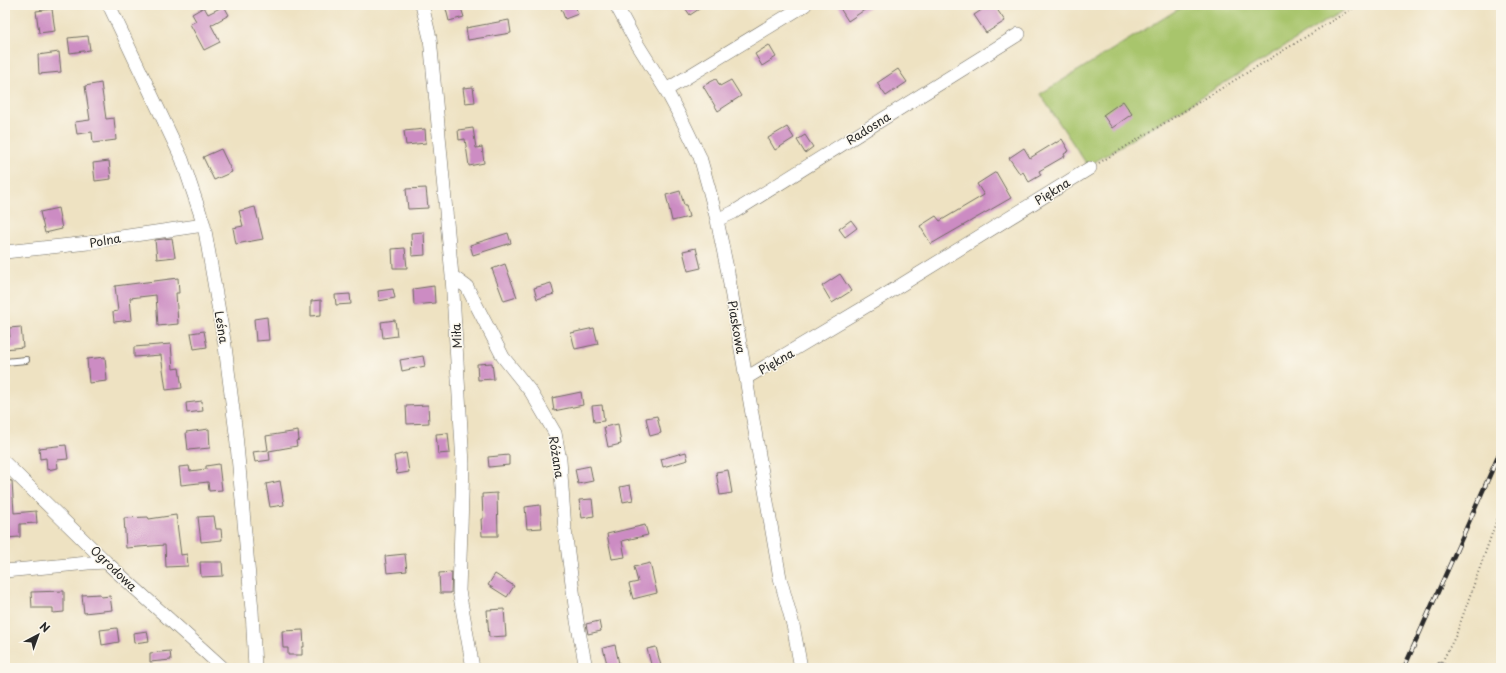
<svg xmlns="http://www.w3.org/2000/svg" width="1506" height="673" viewBox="0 0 1506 673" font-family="'Playpen Sans',sans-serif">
<rect width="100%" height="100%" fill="#fbf7ec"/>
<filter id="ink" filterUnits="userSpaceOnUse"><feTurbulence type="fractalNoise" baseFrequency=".025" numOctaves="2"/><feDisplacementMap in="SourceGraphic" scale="8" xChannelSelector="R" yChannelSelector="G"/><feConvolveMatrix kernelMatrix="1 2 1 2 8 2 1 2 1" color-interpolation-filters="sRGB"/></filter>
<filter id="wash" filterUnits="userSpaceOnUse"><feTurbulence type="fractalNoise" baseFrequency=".012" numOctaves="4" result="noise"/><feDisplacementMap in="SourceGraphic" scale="16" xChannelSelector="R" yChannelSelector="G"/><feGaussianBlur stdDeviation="0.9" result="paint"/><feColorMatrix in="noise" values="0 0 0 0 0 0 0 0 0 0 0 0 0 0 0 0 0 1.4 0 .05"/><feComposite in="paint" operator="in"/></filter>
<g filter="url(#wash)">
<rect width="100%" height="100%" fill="#eee2c2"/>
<path fill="#a8c56c" stroke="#6a784c" d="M 1185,5 L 1352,5 L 1088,166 L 1040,94 Z"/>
<g id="blocks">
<path fill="#cc8cc3" d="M 445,5 L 460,5 L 464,17 L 449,21 Z
M 560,5 L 575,5 L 578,14 L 565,19 Z
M 683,5 L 705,5 L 690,15 Z
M 838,5 L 872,5 L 848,21 Z
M 989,5 L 994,5 L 1005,21 L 986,33 L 974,15 Z
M 224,6 L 229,15 L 211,25 L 220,42 L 204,50 L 190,24 L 196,21 L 192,14 L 204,7 L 208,14 Z
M 52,9 L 55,31 L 39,33 L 36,11 Z
M 509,20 L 511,33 L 468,40 L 466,28 Z
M 88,36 L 90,50 L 70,53 L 68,38 Z
M 769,45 L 776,57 L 762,66 L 755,54 Z
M 59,52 L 61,72 L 39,74 L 38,55 Z
M 898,69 L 907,82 L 886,96 L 877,83 Z
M 716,79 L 720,86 L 731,80 L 741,96 L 718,111 L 703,86 Z
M 101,83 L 106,119 L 114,118 L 116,140 L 93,143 L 92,132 L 77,134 L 75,122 L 90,120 L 85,86 Z
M 473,87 L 475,102 L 465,103 L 463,88 Z
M 1123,101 L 1132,114 L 1112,128 L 1103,115 Z
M 787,127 L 794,138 L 775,150 L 768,138 Z
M 473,128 L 476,148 L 482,147 L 484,163 L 469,166 L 465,139 L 459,140 L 458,130 Z
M 425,129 L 426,143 L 406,145 L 404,131 Z
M 805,135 L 813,147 L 805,153 L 797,140 Z
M 1062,139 L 1069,151 L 1064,154 L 1065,156 L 1039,171 L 1041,175 L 1029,182 L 1023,172 L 1020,174 L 1009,158 L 1024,148 L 1030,158 L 1056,142 L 1056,143 Z
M 221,149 L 232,172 L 214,180 L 203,157 Z
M 109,161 L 111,179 L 95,181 L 93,163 Z
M 996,172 L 1011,198 L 931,244 L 920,226 L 936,216 L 940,221 L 984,195 L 977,184 Z
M 426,188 L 428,208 L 408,209 L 406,189 Z
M 680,191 L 684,205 L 686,205 L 689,217 L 672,221 L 666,195 Z
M 255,207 L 263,239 L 236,244 L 233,228 L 243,226 L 239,211 Z
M 58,208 L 62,229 L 45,233 L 40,212 Z
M 851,220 L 857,228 L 845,237 L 839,229 Z
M 424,232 L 425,255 L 412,256 L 411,233 Z
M 508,233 L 511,243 L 473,255 L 470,245 Z
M 172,238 L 175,257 L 157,259 L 155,240 Z
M 405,248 L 407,268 L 393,268 L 392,249 Z
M 696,248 L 701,268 L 688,271 L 683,251 Z
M 505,264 L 517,297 L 504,301 L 492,269 Z
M 840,274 L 851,291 L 832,303 L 822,286 Z
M 178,278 L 179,293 L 176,293 L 178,324 L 158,326 L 156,295 L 130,298 L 132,320 L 114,322 L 113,312 L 118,311 L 115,286 Z
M 551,283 L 554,294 L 537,299 L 534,288 Z
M 434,286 L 435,303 L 414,305 L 413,289 Z
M 393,289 L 395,298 L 379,301 L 378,291 Z
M 350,294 L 351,304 L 336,305 L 335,295 Z
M 321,300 L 321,315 L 311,316 L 311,301 Z
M 267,317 L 269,340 L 256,341 L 254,319 Z
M 395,320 L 397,336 L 383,338 L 381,322 Z
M 21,327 L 23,347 L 5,349 L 5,338 L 10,337 L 9,328 Z
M 594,328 L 598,344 L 575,349 L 571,333 Z
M 204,331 L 207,347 L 194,349 L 191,333 Z
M 171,344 L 173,369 L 179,368 L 182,388 L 166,390 L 161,355 L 134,357 L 134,347 Z
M 423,356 L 425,366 L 402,371 L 400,360 Z
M 105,357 L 107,381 L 89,383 L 87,359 Z
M 492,363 L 494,379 L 478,380 L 477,364 Z
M 581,392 L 583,405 L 554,411 L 552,398 Z
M 202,401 L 203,411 L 187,413 L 186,403 Z
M 428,405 L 429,423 L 407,424 L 406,406 Z
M 602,405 L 604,421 L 594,422 L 592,406 Z
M 657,416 L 661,433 L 650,436 L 646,418 Z
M 618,424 L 621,444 L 608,447 L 604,427 Z
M 209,429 L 210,448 L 188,450 L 186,432 Z
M 298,431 L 299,440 L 296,441 L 297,446 L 269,451 L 270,460 L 255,462 L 253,452 L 268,450 L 266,436 Z
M 448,433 L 450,453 L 438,454 L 436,434 Z
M 66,445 L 68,459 L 57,460 L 58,468 L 47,470 L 46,458 L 40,459 L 39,448 Z
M 686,452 L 688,460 L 663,467 L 661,459 Z
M 406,453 L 409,472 L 397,474 L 394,456 Z
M 509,455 L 509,465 L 489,467 L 488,457 Z
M 219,464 L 222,490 L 209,491 L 208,482 L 181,485 L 179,467 L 189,466 L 190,471 L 206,469 L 206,466 Z
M 590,466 L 593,481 L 578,484 L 575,469 Z
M 728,470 L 732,493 L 720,495 L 716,472 Z
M 5,480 L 12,481 L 14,513 L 36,511 L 37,523 L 20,524 L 20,537 L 5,538 Z
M 280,481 L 284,505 L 270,507 L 266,484 Z
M 630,485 L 633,500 L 623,502 L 620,487 Z
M 497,493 L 498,536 L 482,536 L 481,519 L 483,519 L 482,494 Z
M 592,499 L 594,516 L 582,518 L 579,500 Z
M 540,505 L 542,528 L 527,529 L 525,507 Z
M 176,515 L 181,555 L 187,554 L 188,566 L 166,567 L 165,545 L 126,548 L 124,518 L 148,517 L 149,519 Z
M 214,516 L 216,529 L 221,529 L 222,540 L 201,542 L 198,517 Z
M 645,525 L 648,535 L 622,541 L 625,557 L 612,559 L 607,534 Z
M 405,554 L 407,571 L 387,573 L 385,556 Z
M 200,562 L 222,562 L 223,576 L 201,577 Z
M 650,563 L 657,593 L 633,599 L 629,584 L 638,582 L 634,567 Z
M 452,572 L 451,593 L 440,593 L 439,573 Z
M 495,574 L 514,586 L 507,597 L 488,585 Z
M 64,591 L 64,612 L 53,613 L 53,608 L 32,608 L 31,592 Z
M 100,594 L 101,597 L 110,596 L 112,610 L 84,613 L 82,595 Z
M 504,609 L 506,636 L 489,637 L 487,610 Z
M 599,621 L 601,631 L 588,634 L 586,624 Z
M 117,628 L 119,642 L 102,645 L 100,630 Z
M 303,630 L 304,647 L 302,647 L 302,655 L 288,655 L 288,648 L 283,648 L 282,631 Z
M 147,631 L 149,641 L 134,643 L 133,633 Z
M 615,645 L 620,668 L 608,668 L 603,648 Z
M 656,647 L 661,666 L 652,668 L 647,649 Z
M 170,651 L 171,660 L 150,662 L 150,653 Z"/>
</g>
</g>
<g filter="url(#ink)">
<use href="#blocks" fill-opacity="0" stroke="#6f6b60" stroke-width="1"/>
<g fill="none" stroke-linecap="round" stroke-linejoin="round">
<g stroke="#6f6b60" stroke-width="8">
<path id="lane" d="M 5,362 L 26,360
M 1439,668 L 1441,665"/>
</g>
<g stroke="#6f6b60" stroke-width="14">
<path id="street" d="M 109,5 L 182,159 L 204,225 L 225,346 L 236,434 L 252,610 L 255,668
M 422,5 L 430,38 L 452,276 L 463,464 L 459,591 L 473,668
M 616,5 L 636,42 L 666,90 L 683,122 L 700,157 L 709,189 L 717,220 L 728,273 L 780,578 L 793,625 L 801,668
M 666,90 L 805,5
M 717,220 L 734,212 L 1019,34
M 5,252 L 88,243 L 114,238 L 204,225
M 452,276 L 467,287 L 503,357 L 531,392 L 555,433 L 560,460 L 565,530 L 577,621 L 586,668
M 746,378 L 880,298 L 1090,168
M 5,463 L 106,562 L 223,668
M 5,571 L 88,563 L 106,562"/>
</g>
<path stroke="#6f6b60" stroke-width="2" stroke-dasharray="1 3" stroke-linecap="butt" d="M 1099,163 L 1358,5
M 1444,658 L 1456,635 L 1501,508"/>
<use href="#lane" stroke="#fff" stroke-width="6"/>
<use href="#street" stroke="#fff" stroke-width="13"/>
<g stroke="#2b2b2b" stroke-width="4.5">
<path id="rail" d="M 1404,668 L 1501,450"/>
</g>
<use href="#rail" stroke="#fbf7ec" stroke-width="3" stroke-dasharray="9" stroke-linecap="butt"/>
</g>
</g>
<g text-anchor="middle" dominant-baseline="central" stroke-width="3" stroke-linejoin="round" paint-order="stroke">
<g font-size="12" fill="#2b2b2b" stroke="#fbf7ec">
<text transform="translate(868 128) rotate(-32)">Radosna</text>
<text transform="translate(1052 191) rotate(-32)">Piękna</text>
<text transform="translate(105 240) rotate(-10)">Polna</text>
<text transform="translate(222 327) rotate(81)">Leśna</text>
<text transform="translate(737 327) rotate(80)">Piaskowa</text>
<text transform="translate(456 336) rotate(-93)">Miła</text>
<text transform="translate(776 361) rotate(-30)">Piękna</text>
<text transform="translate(557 457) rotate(81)">Różana</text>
<text transform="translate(114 568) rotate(44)">Ogrodowa</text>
</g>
</g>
<rect width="1506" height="673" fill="none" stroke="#fbf7ec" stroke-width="20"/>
<g transform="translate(38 635) rotate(41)" stroke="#fbf7ec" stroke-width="3" paint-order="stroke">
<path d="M0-3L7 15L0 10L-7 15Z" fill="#2b2b2b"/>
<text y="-6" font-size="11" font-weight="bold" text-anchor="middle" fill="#2b2b2b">N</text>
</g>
</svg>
